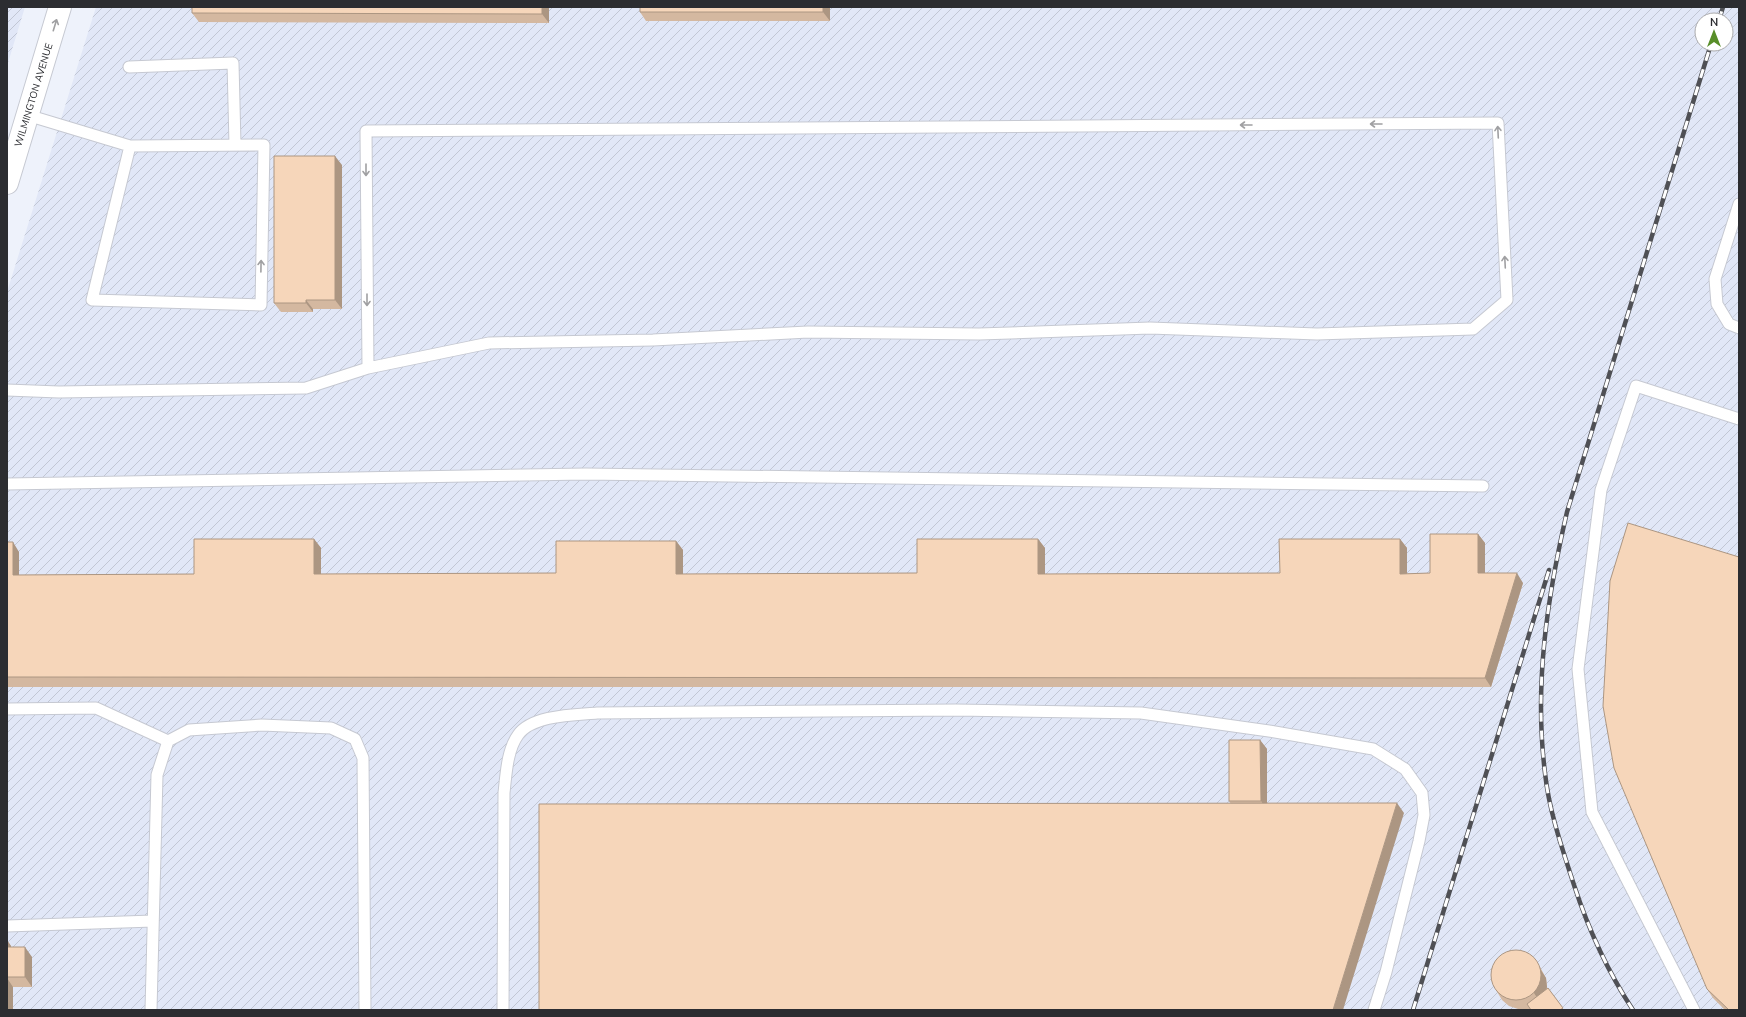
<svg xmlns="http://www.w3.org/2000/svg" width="1746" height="1017" viewBox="0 0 1746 1017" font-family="'Nunito Sans',sans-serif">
<defs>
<pattern id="industrial-furrows" width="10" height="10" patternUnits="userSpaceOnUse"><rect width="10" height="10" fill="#e1e7f7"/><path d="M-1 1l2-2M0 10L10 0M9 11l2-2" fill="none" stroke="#c1c6d4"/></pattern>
</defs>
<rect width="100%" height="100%" fill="#eef2fb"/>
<path fill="url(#industrial-furrows)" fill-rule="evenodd" d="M 7,7 L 25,7 L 7,66 Z
M 96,7 L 1739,7 L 1739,1010 L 7,1010 L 7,292 ZM 1702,20 L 1726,20 L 1726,44 L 1702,44 Z"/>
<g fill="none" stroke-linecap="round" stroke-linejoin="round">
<g stroke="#c6c9d2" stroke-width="13">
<path id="service" d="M 129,67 L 233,63 L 235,145
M 27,115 L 130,146 L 92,300 L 261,305 L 264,145 L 130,146
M 1739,204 L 1715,279 L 1717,304 L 1729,324 L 1739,328
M 7,390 L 59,392 L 306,388 L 368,368 L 489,343 L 653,340 L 808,332 L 979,334 L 1150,328 L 1317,334 L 1473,329 L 1507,300 L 1498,123 L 366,131 L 368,368
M 7,484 L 586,474 L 1483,486
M 7,709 L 96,708 L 168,741
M 7,926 L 153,921
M 151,1010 L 157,775 L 168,741 L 189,730 L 262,725 L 331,728 L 355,739 L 363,758 L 365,1010
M 503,1010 L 504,793 C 506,775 507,750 518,735 C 532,715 574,715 597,713 L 956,710 L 1141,713 L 1269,731 L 1373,749 L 1405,769 L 1422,793 L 1424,815 L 1419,841 L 1386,972 L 1374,1010
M 1694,1010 L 1592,812 L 1578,669 L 1601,490 L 1636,386 L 1739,419"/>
</g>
<g stroke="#c6c9d2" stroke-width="24">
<path id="secondary" d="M 7,183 L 60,7"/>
</g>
<use href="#service" stroke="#fff" stroke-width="11"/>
<use href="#secondary" stroke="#fff" stroke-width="22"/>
<g stroke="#4f5055" stroke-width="4.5">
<path id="rail" d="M 1719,20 L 1723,7
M 1413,1010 L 1549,570
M 1633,1010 C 1608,972 1588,928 1574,885 C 1562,848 1549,811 1545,773 C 1534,685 1547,598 1567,512 L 1711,44"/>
</g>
<use href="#rail" stroke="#fff" stroke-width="3" stroke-dasharray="9" stroke-linecap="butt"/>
</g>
<path fill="#d4b8a0" d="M 549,7 L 549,23 L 199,22 L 192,13 Z
M 830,7 L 830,21 L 646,21 L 640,12 Z
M 342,165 L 342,309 L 313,309 L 313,312 L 281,312 L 274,303 Z
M 1478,534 L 1485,543 L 1485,573 L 1523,583 L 1491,687 L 7,687 L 7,542 L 19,552 L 19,575 L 194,574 L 314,539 L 321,548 L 321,574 L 556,573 L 676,541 L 683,550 L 683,574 L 917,573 L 1038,539 L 1045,548 L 1045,574 L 1280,573 L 1400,539 L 1407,548 L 1407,574 L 1430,573 Z
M 1260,740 L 1267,749 L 1267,804 L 1404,813 L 1231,804 L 1229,801 Z
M 7,940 L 11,946 L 11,947 L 32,957 L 32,987 L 13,987 L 13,1010 L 7,1010 Z
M 1540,967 L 1546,978 L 1547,987 L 1547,989 L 1548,988 L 1564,1010 L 1531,1010 L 1530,1009 L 1521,1010 L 1509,1006 L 1502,1000 L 1496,990 Z
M 1707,989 L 1739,1010 L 1725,1010 L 1713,998 Z"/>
<path fill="#ac9682" d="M 542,7 L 549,7 L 549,23 L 542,14 Z
M 823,7 L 830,7 L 830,21 L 823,12 Z
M 335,156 L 342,165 L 342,309 L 335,300 Z
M 306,300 L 313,309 L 313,312 L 306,303 Z
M 1478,534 L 1485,543 L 1485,583 L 1478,573 Z
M 314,539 L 321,548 L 321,583 L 314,574 Z
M 1038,539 L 1045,548 L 1045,584 L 1038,574 Z
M 1400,539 L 1407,548 L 1407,583 L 1400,574 Z
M 676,541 L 683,550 L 683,584 L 676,574 Z
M 13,542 L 19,552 L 19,584 L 13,575 Z
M 1517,573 L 1523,583 L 1491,687 L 1485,678 Z
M 1260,740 L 1267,749 L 1267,810 L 1261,801 Z
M 1397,803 L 1404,813 L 1343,1010 L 1333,1010 Z
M 7,940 L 11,946 L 11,957 L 7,950 Z
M 25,947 L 32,957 L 32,987 L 25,977 Z
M 1533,958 L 1546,978 L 1547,987 L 1545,995 L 1540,1002 L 1534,993 Z
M 7,978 L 13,987 L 13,1010 L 7,1010 Z"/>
<path fill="#f6d6ba" stroke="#ac9682" d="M 192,7 L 542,7 L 542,14 L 192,13 Z
M 640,7 L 823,7 L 823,12 L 640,12 Z
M 274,156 L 335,156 L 335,300 L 306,300 L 306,303 L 274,303 Z
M 1628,523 L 1739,557 L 1739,1010 L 1729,1010 L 1707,989 L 1614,768 L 1603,706 L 1610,581 Z
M 1430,534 L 1478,534 L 1478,573 L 1517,573 L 1485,678 L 7,677 L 7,542 L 13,542 L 13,575 L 194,574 L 194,539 L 314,539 L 314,574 L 556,573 L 556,541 L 676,541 L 676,574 L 917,573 L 917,539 L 1038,539 L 1038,574 L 1280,573 L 1279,539 L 1400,539 L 1400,574 L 1430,573 Z
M 1229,740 L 1260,740 L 1261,801 L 1229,801 Z
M 1397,803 L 1333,1010 L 539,1010 L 539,804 Z
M 7,947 L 25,947 L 25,977 L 7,977 Z
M1491 975a25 25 0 1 1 50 0a25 25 0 1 1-50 0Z
M 1548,988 L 1563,1008 L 1560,1010 L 1531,1010 L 1527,1004 Z"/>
<defs><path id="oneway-shaft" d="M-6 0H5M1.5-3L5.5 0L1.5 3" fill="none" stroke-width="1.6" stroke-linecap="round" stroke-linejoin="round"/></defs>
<g stroke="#a0a0a2">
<use href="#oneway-shaft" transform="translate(55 25) rotate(-73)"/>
<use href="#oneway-shaft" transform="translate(1376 124) rotate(180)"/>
<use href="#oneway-shaft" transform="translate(1246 125) rotate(180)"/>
<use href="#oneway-shaft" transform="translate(1498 132) rotate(-93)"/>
<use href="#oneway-shaft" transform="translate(366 170) rotate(90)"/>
<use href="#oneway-shaft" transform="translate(1505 262) rotate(-93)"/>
<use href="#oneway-shaft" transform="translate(261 266) rotate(-89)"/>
<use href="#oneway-shaft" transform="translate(367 300) rotate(90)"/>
</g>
<g text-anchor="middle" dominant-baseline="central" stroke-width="3" stroke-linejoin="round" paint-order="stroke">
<g font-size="10" fill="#2c2d31" stroke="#fff">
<text transform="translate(34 95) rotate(-73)">WILMINGTON AVENUE</text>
</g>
</g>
<rect width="1746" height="1017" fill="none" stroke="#2c2d31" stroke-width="16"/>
<g transform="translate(1714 32)"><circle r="19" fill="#ffffff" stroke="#ababad"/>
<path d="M0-3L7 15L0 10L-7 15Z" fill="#588e29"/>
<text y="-6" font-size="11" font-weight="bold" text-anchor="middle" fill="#2c2d31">N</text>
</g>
</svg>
